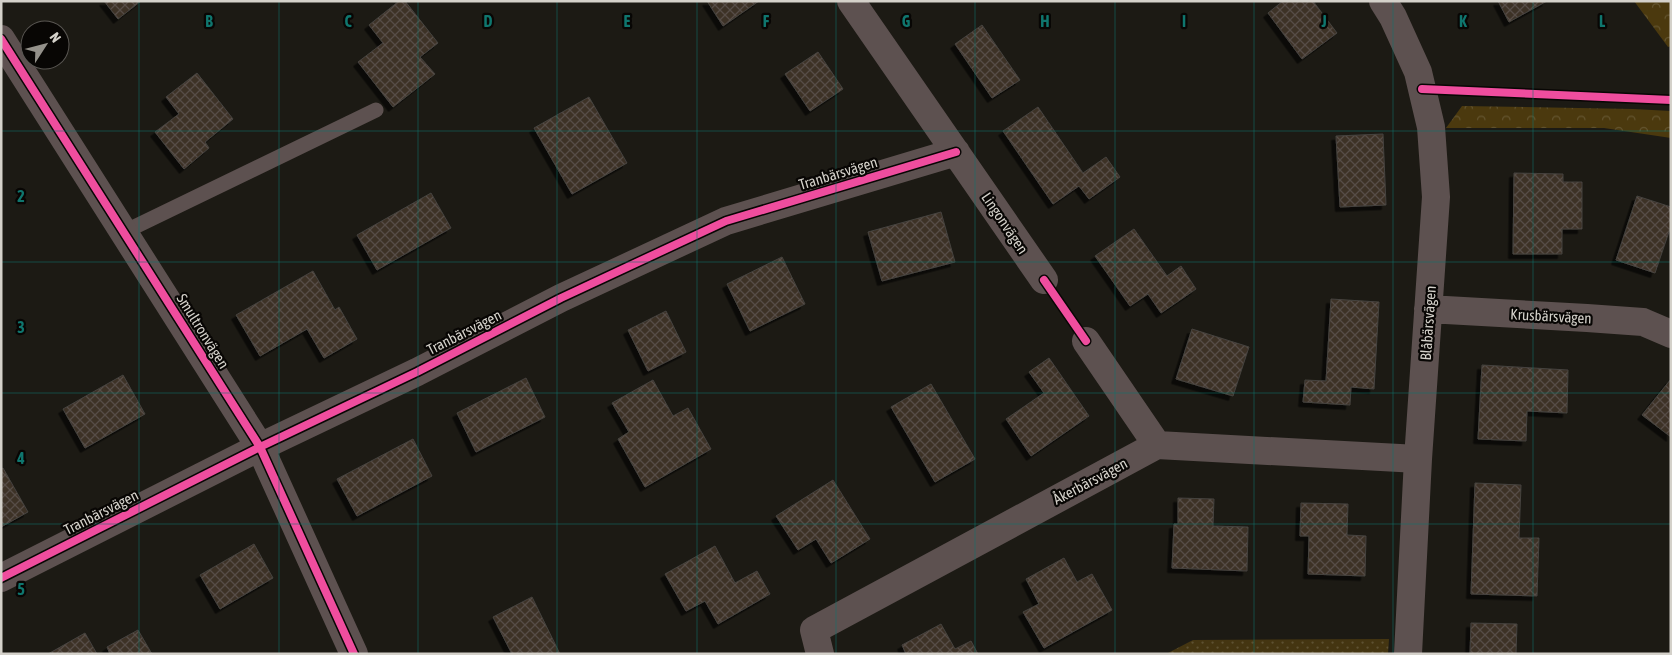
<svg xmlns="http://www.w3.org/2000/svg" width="1672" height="655" viewBox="0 0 1672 655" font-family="'Asap Condensed',sans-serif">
<defs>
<pattern id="forest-crowns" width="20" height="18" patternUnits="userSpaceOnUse" patternTransform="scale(1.25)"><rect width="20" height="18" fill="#4b390e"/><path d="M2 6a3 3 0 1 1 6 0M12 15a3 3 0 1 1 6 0" fill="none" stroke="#645530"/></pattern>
<pattern id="park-dots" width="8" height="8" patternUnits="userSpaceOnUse" patternTransform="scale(1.25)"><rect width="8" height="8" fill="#443511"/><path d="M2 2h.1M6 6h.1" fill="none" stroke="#5e5132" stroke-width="1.8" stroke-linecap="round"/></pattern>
<pattern id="building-cross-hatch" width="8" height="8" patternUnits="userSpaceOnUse" patternTransform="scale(1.25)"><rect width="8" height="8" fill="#3c3128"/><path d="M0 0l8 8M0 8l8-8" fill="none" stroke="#574e46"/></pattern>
<filter id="shadow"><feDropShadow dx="-4.5" dy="4.5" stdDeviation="0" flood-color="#0009"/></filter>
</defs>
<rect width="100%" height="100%" fill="#1c1a14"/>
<path fill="url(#forest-crowns)" d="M 1634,1 L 1671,1 L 1671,46 L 1668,47 Z
M 1462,106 L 1633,109 L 1671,111 L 1671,138 L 1604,128 L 1446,128 Z"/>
<path fill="url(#park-dots)" d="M 1389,639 L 1388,654 L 1166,654 L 1193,640 Z"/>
<path fill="url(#building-cross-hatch)" stroke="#46433f" filter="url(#shadow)" d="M 104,1 L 141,1 L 118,19 Z
M 399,1 L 405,1 L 438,43 L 420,57 L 435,74 L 393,107 L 358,62 L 383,43 L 369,25 Z
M 707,1 L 759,1 L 723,26 Z
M 1283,1 L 1313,1 L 1337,33 L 1302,59 L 1268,13 Z
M 1498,1 L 1547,1 L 1509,22 Z
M 982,25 L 1020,80 L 992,98 L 955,44 Z
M 818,52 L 843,89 L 810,111 L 785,74 Z
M 197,73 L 233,119 L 205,142 L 209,148 L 184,169 L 155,132 L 179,114 L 166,97 Z
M 589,97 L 627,163 L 572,194 L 534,128 Z
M 1038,107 L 1083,173 L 1106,157 L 1120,177 L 1089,199 L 1079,186 L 1053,204 L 1003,131 Z
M 1383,134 L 1386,205 L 1340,207 L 1336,136 Z
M 1514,173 L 1563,174 L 1563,182 L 1582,182 L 1582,229 L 1562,229 L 1562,254 L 1513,254 Z
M 431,193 L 451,228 L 377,270 L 357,235 Z
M 1637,196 L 1671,207 L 1671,226 L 1655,273 L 1616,260 Z
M 941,212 L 955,262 L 882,281 L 868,232 Z
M 1134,229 L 1167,276 L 1181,266 L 1196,289 L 1161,313 L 1148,294 L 1130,306 L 1095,256 Z
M 782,257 L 805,304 L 750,331 L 727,284 Z
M 313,271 L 335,310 L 339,307 L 357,339 L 324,358 L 307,329 L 260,356 L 236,315 Z
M 1331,299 L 1379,302 L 1374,389 L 1351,387 L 1350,405 L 1303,402 L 1305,380 L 1326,381 Z
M 666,311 L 686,352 L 648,371 L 628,330 Z
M 1192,329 L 1249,347 L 1233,396 L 1176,379 Z
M 1049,358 L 1089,416 L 1031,456 L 1006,419 L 1044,393 L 1029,372 Z
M 1482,365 L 1568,370 L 1567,413 L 1527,411 L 1526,441 L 1478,439 Z
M 123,375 L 145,414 L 85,448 L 63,409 Z
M 526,378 L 545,417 L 476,452 L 457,413 Z
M 1671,379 L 1671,437 L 1642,415 Z
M 653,380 L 673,416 L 688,408 L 711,449 L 645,487 L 618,439 L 629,432 L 612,403 Z
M 931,384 L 975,459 L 935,482 L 891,407 Z
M 413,439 L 432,476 L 357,516 L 337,479 Z
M 3,468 L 28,512 L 1,527 L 1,469 Z
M 833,480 L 870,539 L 831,563 L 816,539 L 798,550 L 776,516 Z
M 1475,483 L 1521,485 L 1519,538 L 1539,538 L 1537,596 L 1471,594 Z
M 1178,498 L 1214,499 L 1213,526 L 1248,527 L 1247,571 L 1172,568 L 1174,524 L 1178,524 Z
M 1301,503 L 1348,504 L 1347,535 L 1366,536 L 1365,576 L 1308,574 L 1309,536 L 1300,536 Z
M 254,544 L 273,578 L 220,609 L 200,575 Z
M 715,546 L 735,583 L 757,571 L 770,594 L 718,624 L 705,601 L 686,611 L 665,574 Z
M 1064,558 L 1077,582 L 1092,574 L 1112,610 L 1044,648 L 1023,612 L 1039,604 L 1026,579 Z
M 532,597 L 560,654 L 512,654 L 493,617 Z
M 1471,623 L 1517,624 L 1516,654 L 1470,654 Z
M 941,624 L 955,649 L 971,641 L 978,654 L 906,654 L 902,645 Z
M 138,630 L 152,654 L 110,654 L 107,647 Z
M 85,633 L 97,654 L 48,654 Z"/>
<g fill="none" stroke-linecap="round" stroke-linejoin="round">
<path stroke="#5d5150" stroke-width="15" d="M 124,232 L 376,110"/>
<path stroke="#5d5150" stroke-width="28" d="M 851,1 L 1044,280
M 1383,1 L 1393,17 L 1418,72 L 1431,127 L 1436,197 L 1418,459 L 1408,654
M 1,39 L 260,447 L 354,654
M 1428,309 L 1587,318 L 1643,322 L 1671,334
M 1086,341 L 1157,445
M 1,578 L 260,447 L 417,372 L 561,298 L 726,221 L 956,152
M 820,654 L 814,630 L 1157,445 L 1418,459"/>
<g stroke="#080604" stroke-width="11">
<path id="cycleway" d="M 1,39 L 260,447 L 354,654
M 1422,89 L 1671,100
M 1044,280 L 1086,341
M 1,578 L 260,447 L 417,372 L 561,298 L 726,221 L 956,152"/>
</g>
<use href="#cycleway" stroke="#ef4d9e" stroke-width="8"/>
</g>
<path fill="none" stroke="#0f766e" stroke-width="1" stroke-opacity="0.55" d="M 139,1 L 139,654M 279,1 L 279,654M 418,1 L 418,654M 557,1 L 557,654M 697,1 L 697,654M 836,1 L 836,654M 975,1 L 975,654M 1115,1 L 1115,654M 1254,1 L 1254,654M 1393,1 L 1393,654M 1533,1 L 1533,654M 1,131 L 1671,131M 1,262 L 1671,262M 1,393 L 1671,393M 1,524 L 1671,524"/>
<g text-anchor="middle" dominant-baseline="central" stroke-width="4.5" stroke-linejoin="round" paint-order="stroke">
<g font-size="15" fill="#d4d1ca" stroke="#080604">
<text transform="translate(838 173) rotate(-17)">Tranbärsvägen</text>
<text transform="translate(1005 223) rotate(56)">Lingonvägen</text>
<text transform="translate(1551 316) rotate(3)">Krusbärsvägen</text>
<text transform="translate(1428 323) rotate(-86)">Blåbärsvägen</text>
<text transform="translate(203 331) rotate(58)">Smultronvägen</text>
<text transform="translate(464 332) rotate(-27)">Tranbärsvägen</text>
<text transform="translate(1090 481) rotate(-28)">Åkerbärsvägen</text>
<text transform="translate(101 512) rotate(-27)">Tranbärsvägen</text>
</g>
</g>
<g font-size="16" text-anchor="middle" font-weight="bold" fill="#0f766e" stroke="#080604" stroke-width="4.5" stroke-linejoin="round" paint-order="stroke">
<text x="209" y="27">B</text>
<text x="348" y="27">C</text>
<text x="488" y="27">D</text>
<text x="627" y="27">E</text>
<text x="766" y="27">F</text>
<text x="906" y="27">G</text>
<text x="1045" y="27">H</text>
<text x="1184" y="27">I</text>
<text x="1324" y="27">J</text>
<text x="1463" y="27">K</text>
<text x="1602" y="27">L</text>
<text x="21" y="202">2</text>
<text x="21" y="333">3</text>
<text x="21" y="464">4</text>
<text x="21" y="595">5</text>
</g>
<rect width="1672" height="655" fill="none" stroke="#d4d1ca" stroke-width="5"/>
<g transform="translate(45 45) rotate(54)"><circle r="24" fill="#080604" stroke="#5a5753"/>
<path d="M0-4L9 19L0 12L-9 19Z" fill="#94918a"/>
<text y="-8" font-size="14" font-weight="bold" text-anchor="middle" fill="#d4d1ca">N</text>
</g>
</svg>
